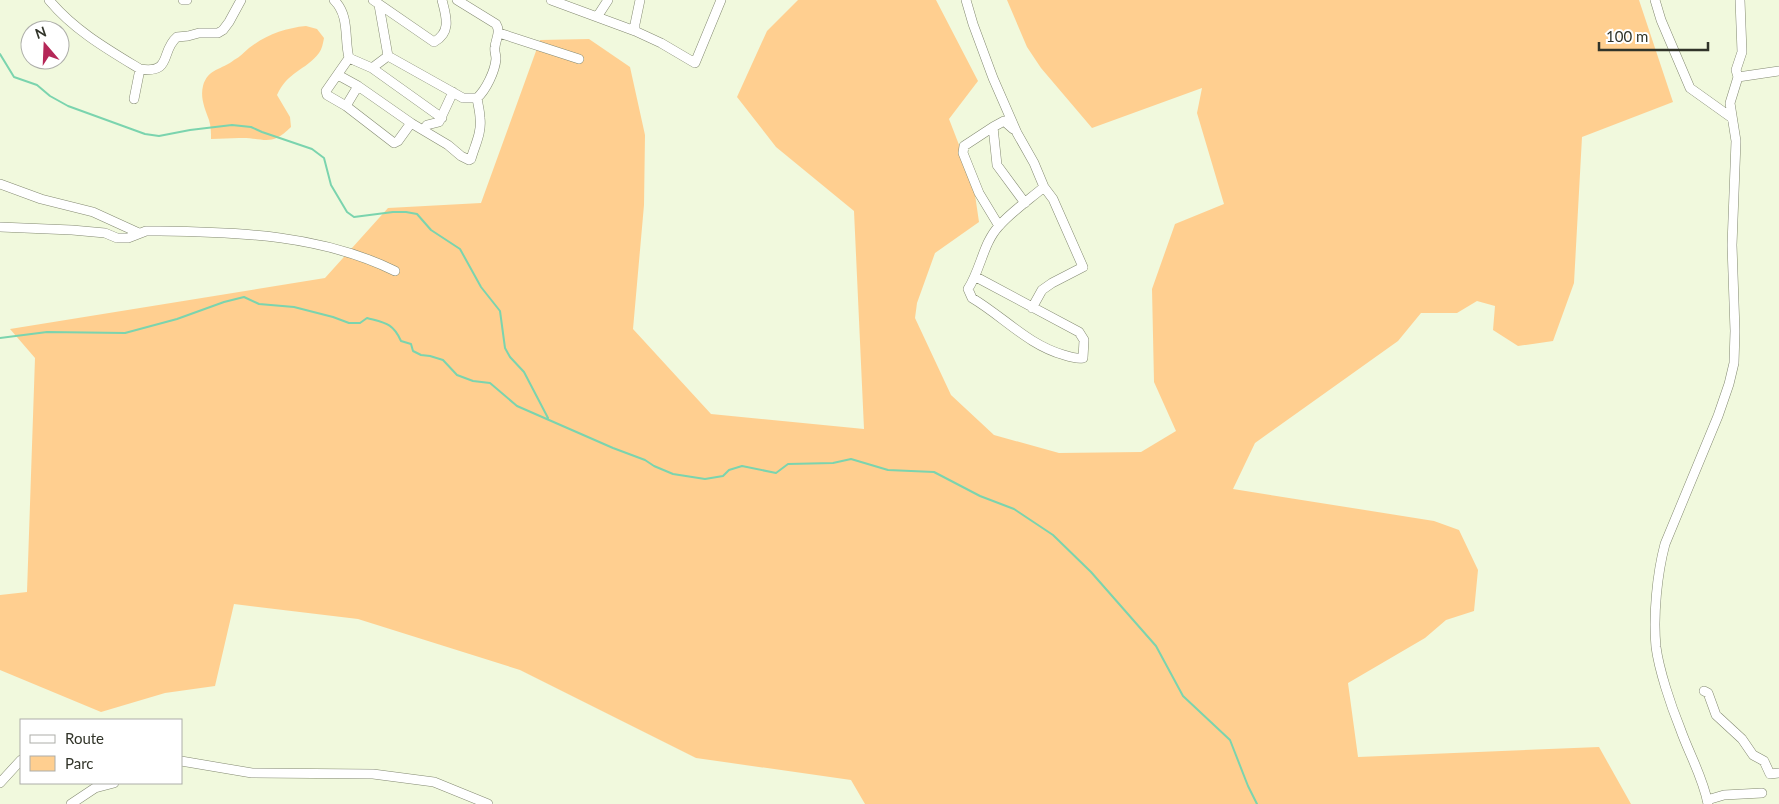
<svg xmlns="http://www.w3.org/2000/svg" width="1779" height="804" viewBox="0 0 1779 804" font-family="Lato,sans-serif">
<rect width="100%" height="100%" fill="#f1f9dd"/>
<path fill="#ffcf90" d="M 798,0 L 936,0 L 978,81 L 949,119 L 973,181 L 979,222 L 935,253 L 917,303 L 915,318 L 951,395 L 994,435 L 1059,453 L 1141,452 L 1176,431 L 1154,382 L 1152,289 L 1175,224 L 1224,204 L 1197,113 L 1202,88 L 1092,128 L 1041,68 L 1027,47 L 1007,0 L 1639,0 L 1673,102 L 1582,137 L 1574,283 L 1553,341 L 1518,346 L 1493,330 L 1495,306 L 1477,301 L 1457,313 L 1421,313 L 1398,341 L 1255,443 L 1233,489 L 1434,521 L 1459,530 L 1478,570 L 1474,611 L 1446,620 L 1425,638 L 1348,683 L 1358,757 L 1599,747 L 1631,804 L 865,804 L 851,780 L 696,758 L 520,670 L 358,619 L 234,604 L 215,686 L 165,693 L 101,712 L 0,670 L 0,595 L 27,592 L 35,358 L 10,329 L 325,278 L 388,208 L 481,203 L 540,40 L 589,39 L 630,67 L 645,135 L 644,205 L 633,329 L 711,414 L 864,429 L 854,211 L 776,147 L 737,97 L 767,31 Z
M 306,26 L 317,29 L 324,38 C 323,43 322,49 319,53 C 305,71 288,71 277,95 L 290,117 L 291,127 C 270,148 264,137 239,138 C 230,138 221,139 211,139 C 211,133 211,126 209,120 C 205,109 200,98 203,86 C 208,68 222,70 234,60 C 240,57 244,52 249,48 C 266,35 285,28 306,26 Z"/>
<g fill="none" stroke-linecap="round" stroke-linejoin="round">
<path stroke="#7bd4ae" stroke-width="2" d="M 0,54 L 14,77 L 37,85 L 50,96 L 68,106 L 145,134 L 159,136 L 190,130 L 232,125 L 251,127 L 262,132 L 312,149 L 324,158 L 331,185 L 347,212 L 354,217 L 393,212 L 406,212 L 417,214 L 431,230 L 460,249 L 481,287 L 500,311 L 505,348 L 510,357 L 524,372 L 548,418
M 0,338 L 47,332 L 125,333 L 177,319 L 224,302 L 244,297 L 259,304 L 294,307 L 333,317 L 349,323 L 360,323 L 367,318 C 385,323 393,323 401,341 L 411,344 L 413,351 L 421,355 L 430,356 L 443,360 L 457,375 L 473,381 L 490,383 L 517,406 L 613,448 L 645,460 L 654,466 L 673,474 L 705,479 L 723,476 L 729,470 L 742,466 L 776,473 L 788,464 L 833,463 L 851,459 L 888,470 L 934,472 L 980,496 L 1014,509 L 1053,535 L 1091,572 L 1156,646 L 1183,696 L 1230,740 L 1248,786 L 1257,804"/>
<g stroke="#838971" stroke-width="10">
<path id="minor" d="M 49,0 C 74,30 107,49 140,69 C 173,74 160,51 177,37 L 188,36 L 199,33 L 218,33 L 223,30 L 229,22 L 241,0
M 183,0 L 187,0
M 334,0 C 350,16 344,38 349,58
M 373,0 L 434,42 C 452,32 446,16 442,0
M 551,0 L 635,31 L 661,43 L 695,63 L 721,0
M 966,0 L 973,24 L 993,78 L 1017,133 L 1034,163 L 1044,187 L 1053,199 L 1083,267 L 1052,283 L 1042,290 L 1032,308
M 1655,0 L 1661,20 L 1690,88 L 1732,118
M 379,5 L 388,56 L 463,98 L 477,98 C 486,90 495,71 496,59 C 496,54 494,51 495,47 C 496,38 501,32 496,24 L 457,0
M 597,17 L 608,0
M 635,31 L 635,24 L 640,0
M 499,33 L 579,59
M 349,58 L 326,91 L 327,95 L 346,106 L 394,143 L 398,141 L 411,123
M 349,58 L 372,68 L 442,118
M 372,68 L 388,56
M 338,75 L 358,86 L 411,123 L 448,145 L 461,156 L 469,160 L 471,159 C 475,145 482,132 480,118 C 480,112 478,105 477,98
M 1738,77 L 1779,71
M 134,99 L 140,69
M 346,106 L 358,86
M 993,127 L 964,146 L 963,153 L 979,193 L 999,226
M 1013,129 L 1004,121 L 993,127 L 997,165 L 1025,203
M 423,130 L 427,125 L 439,122 L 453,92
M 0,184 L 41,199 L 93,212 L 139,233
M 0,227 L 72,230 L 105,233 L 117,238 L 128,238 L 146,231 L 160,231 C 240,232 322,235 395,271
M 976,277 L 1079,332 L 1084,340 L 1083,358 C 1077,359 1070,357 1064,355 C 1028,345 1004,317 972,298 L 968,289 C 981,269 983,243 999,226 C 1011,212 1030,199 1044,187
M 1704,691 L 1708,693 L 1716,715 L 1742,739 L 1753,755 L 1764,761 L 1770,774 L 1779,773
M 181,761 L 252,773 L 373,774 L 434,782 L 488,804
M 0,783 L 21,760
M 1707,800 L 1724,795 L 1762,793
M 71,804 L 95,788 L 114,783
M 1708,804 C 1703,777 1689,754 1680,728 C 1671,706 1659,670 1656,647 C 1653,616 1657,574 1665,544 L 1718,416 L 1729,384 L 1734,363 L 1735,331 L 1732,245 L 1736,141 L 1730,103 L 1738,77 L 1736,70 L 1742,52 L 1740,0"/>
</g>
<use href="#minor" stroke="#fff" stroke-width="9"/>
</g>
<rect x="20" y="719" width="162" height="65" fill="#ffffff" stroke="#adaea9"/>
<rect x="30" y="735" width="25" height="8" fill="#ffffff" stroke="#adaea9"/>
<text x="65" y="744" font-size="15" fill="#313429">Route</text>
<rect x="30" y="756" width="25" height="15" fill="#ffcf90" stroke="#adaea9"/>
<text x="65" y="769" font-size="15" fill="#313429">Parc</text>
<g transform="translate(45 45) rotate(341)"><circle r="24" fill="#ffffff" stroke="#adaea9"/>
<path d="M0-4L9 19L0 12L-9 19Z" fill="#b52758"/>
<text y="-8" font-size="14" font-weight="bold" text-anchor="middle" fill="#313429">N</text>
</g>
<path d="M1599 42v8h109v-8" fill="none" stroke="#313429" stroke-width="2.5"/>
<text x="1606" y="42" font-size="15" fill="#313429" stroke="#ffffff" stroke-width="4" paint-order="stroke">100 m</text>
</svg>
